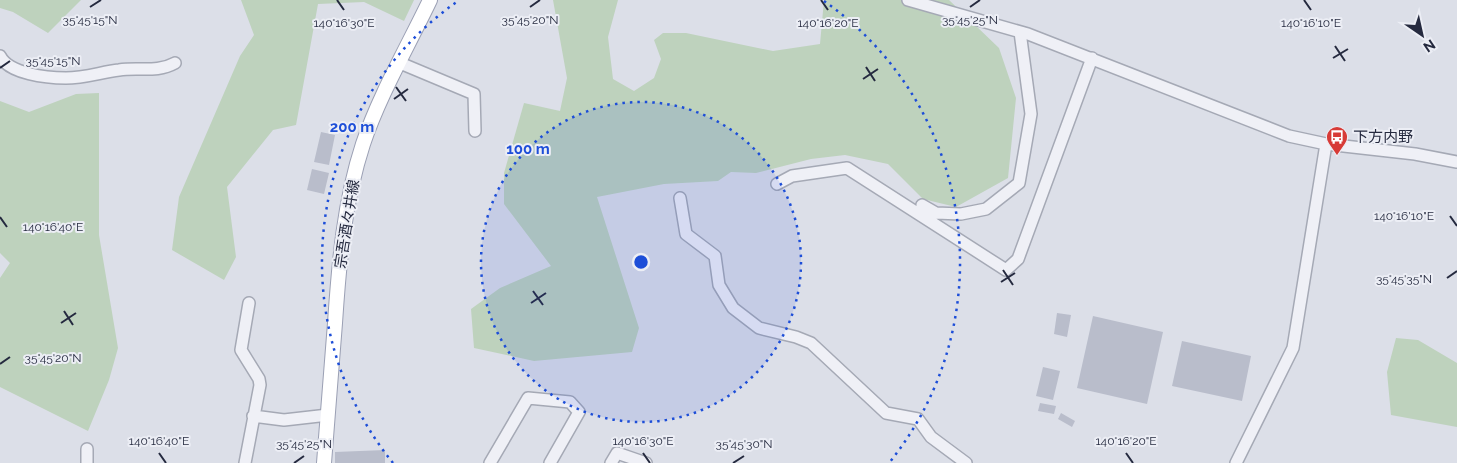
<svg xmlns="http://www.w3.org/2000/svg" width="1457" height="463" viewBox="0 0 1457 463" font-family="Raleway,'Noto Sans JP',sans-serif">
<rect width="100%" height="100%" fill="#dcdfe8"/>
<path fill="#bed2bd" d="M 0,0 L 81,0 L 48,33 L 13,12 L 0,8 Z
M 241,0 L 414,0 L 404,21 L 364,2 L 318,4 L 296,125 L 273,130 L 227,187 L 236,257 L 224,280 L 172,250 L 179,197 L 240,56 L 254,35 Z
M 553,0 L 618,0 L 608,37 L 613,79 L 634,91 L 654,78 L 661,59 L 654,40 L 663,33 L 686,33 L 773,51 L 820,44 L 824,0 L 949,0 L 999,48 L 1016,98 L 1008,178 L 956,207 L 923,199 L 888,164 L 845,155 L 811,159 L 756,173 L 731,172 L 718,181 L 664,184 L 597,197 L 639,328 L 632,352 L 534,361 L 474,348 L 471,309 L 500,288 L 551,266 L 504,204 L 504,173 L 524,103 L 560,111 L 567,78 Z
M 99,93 L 99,235 L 118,348 L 109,380 L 88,431 L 0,387 L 0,278 L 10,263 L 0,253 L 0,101 L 29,112 L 76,94 Z
M 1396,338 L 1418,340 L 1457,363 L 1457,427 L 1391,415 L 1387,372 Z"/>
<path fill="#b9bdcb" d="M 321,132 L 335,135 L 329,165 L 314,162 Z
M 312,169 L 329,173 L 324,194 L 307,190 Z
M 1057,313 L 1071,315 L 1067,337 L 1054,334 Z
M 1093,316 L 1163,332 L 1147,404 L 1077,388 Z
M 1182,341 L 1251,356 L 1242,401 L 1172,386 Z
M 1043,367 L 1060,371 L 1053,400 L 1036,396 Z
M 1040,403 L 1056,406 L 1054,414 L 1038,411 Z
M 1061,413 L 1075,421 L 1072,427 L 1058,419 Z
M 385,450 L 385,463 L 335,463 L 335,452 Z"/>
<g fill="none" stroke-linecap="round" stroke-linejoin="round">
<g stroke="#a5a9b5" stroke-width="14">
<path id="minor" d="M 908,0 L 1028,34 L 1289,136 L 1326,144 L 1415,154 L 1457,162
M 0,56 C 9,74 47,78 66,78 C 84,78 102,72 119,70 C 139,67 157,73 175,63
M 400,63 L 474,94 L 475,131
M 777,184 L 792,176 L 847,168 L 1006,270 L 1018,259 L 1092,58
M 680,198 L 686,234 L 715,256 L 719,285 L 733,308 L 759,328 L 796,337 L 811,343 L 886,413 L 918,419 L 931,437 L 966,463
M 922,205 L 936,213 L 961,214 L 986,209 L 1019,183 L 1031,114 L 1020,32
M 253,416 L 284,420 L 328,415
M 87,463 L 87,449
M 245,463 L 260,385 L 259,379 L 241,350 L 249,303
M 490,463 L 528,398 L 570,402 L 579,412 L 550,463
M 611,463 L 617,453 L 646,463
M 1236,463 L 1293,348 L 1326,144"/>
</g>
<g stroke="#9ba0b4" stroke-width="16">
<path id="major" d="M 324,463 C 328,416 331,370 335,323 C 339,263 344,202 363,144 C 379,96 408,46 430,0"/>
</g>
<use href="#minor" stroke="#eff0f6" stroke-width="11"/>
<use href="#major" stroke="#fff" stroke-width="14"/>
</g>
<path fill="none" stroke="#252a3f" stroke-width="2" d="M 337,0 L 344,10M 821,0 L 828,10M 1304,0 L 1311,10M 90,7 L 101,0M 530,7 L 540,0M 970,7 L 980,0M 1335,46 L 1345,61M 1333,58 L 1348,49M 866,67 L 875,81M 0,68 L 10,61M 863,79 L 878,69M 396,87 L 406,101M 394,99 L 408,89M 1450,216 L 1457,226M 0,217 L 7,227M 1003,270 L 1013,285M 1447,278 L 1457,271M 1001,282 L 1015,273M 533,291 L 543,305M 531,303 L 546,293M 64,311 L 73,325M 61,323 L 76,313M 0,364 L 10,357M 159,453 L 166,463M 643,453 L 650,463M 1126,453 L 1133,463M 294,463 L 304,456M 733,463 L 744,456"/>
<circle cx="641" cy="262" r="160" fill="#1d4ed8" fill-opacity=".12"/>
<g fill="none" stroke="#1d4ed8" stroke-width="2.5" stroke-dasharray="2.5 5">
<circle cx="641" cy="262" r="160"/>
<path d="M393 463A319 319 0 0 1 458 1M824 1A319 319 0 0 1 889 463"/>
</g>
<defs>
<g id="bus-pin" transform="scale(1.125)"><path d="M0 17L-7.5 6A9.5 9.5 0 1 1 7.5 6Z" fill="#d73b37" stroke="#eceef5"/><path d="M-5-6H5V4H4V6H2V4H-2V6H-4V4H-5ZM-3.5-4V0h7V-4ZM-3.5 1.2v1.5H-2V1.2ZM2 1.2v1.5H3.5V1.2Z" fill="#fff"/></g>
</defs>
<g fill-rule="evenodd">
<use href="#bus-pin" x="1337" y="137"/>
</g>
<g text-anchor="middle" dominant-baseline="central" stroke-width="4" stroke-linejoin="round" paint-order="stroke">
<g font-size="15" fill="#252a3f" stroke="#eceef5" text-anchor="start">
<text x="1353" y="137">下方内野</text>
</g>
<g font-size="15" fill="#252a3f" stroke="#eceef5">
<text transform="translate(347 224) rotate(-81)">宗吾酒々井線</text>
</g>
</g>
<g font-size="12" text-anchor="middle" fill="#252a3f" stroke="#eceef5" stroke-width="4" stroke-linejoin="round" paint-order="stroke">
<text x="90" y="24">35°45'15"N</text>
<text x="530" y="24">35°45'20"N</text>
<text x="970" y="24">35°45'25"N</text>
<text x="828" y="27">140°16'20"E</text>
<text x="1311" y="27">140°16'10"E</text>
<text x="344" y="27">140°16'30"E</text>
<text x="53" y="65">35°45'15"N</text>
<text x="1404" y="220">140°16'10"E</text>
<text x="53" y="231">140°16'40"E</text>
<text x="1404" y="283">35°45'35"N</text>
<text x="53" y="362">35°45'20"N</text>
<text x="159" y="445">140°16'40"E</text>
<text x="643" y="445">140°16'30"E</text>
<text x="1126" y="445">140°16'20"E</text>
<text x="304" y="448">35°45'25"N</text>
<text x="744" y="448">35°45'30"N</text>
</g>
<circle cx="641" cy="262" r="8" fill="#1d4ed8" stroke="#eceef5" stroke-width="2.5"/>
<g font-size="15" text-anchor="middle" font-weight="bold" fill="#1d4ed8" stroke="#eceef5" stroke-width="4" stroke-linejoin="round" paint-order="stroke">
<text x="352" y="132">200 m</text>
<text x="528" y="154">100 m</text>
</g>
<g transform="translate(1422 35) rotate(146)" stroke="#eceef5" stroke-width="4" paint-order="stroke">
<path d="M0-4L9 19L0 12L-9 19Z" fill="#252a3f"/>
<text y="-8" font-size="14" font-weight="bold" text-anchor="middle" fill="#252a3f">N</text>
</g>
</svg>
